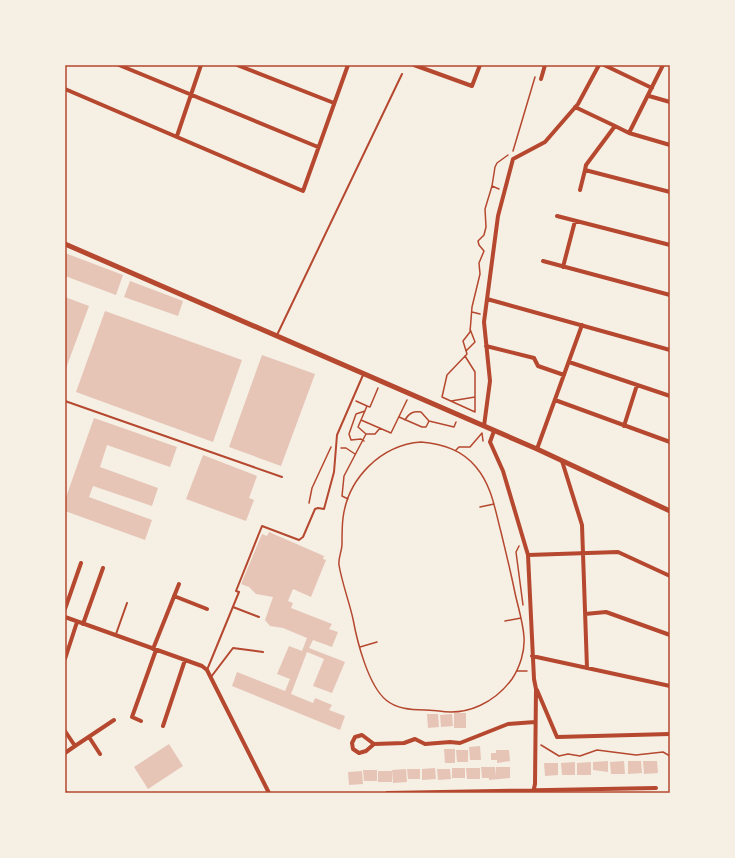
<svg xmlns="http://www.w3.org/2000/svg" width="735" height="858" viewBox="0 0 735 858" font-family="'DM Sans',sans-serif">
<rect width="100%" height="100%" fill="#f6efe4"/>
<path fill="#e6c5b7" d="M 65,253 L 123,275 L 116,295 L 65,276 Z
M 130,281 L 183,301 L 178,316 L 124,297 Z
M 65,297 L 89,306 L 65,371 Z
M 105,311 L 242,360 L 213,442 L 76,392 Z
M 262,355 L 315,374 L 281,466 L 229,447 Z
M 94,418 L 177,447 L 170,467 L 107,445 L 100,467 L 158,488 L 152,506 L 93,486 L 89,497 L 152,520 L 145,540 L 65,511 L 65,500 Z
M 203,455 L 257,476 L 249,498 L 254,500 L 246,521 L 186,499 Z
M 269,532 L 324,556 L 323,559 L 326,560 L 311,597 L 293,589 L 288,601 L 293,603 L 291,608 L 332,624 L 329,629 L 338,632 L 332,647 L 313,640 L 309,648 L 345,662 L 332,693 L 313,686 L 324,659 L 307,652 L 291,694 L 313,703 L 315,698 L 332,705 L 329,710 L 345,716 L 340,730 L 232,686 L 237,672 L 285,691 L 290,679 L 277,674 L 289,646 L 302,651 L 307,638 L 283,628 L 270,626 L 265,620 L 273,597 L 256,594 L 249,587 L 241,584 L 262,534 L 267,536 Z
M 454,713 L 466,713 L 466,728 L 454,728 Z
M 427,714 L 438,714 L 439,727 L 428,728 Z
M 452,714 L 453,726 L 441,727 L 440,715 Z
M 169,744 L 183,766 L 148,789 L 134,767 Z
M 480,746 L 481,760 L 470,760 L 469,747 Z
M 444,749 L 455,749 L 455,763 L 445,763 Z
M 456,750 L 468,750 L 468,762 L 457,762 Z
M 496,750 L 509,750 L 510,761 L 497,763 L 497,760 L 491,760 L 491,753 L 496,753 Z
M 608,761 L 608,772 L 593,770 L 593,762 Z
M 624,761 L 625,774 L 611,774 L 610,762 Z
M 628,761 L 641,761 L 642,773 L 628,774 Z
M 643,761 L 657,761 L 658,773 L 644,774 Z
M 575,762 L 575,775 L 562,775 L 561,763 Z
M 591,762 L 591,775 L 577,775 L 577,763 Z
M 544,763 L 558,763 L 558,775 L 545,776 Z
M 481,767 L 495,767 L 496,776 L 496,767 L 510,767 L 510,778 L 489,780 L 489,778 L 482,778 Z
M 435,768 L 436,779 L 422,780 L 422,769 Z
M 452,768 L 465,768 L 465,778 L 452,778 Z
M 466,768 L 480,768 L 480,779 L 467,779 Z
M 406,769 L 407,782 L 393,783 L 392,770 Z
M 407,769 L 420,769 L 420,779 L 408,779 Z
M 437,769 L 450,769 L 451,779 L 438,780 Z
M 363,770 L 377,770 L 377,781 L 364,781 Z
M 362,771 L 363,784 L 349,785 L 348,772 Z
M 378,771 L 392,771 L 392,782 L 378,782 Z"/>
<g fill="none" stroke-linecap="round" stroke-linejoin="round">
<path stroke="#b5482f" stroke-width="1.5" d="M 513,151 L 535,77
M 492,186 L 499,189
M 472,312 L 480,314
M 466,351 L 475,342 L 470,329
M 465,356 L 475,372 L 475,412
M 356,401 L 367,406 L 358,427 L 366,434
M 451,401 L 475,397
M 367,406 L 370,407 L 378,388
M 475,412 L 442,397 L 447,375 L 467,354 L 463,341 L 470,332 L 472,307 L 480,274 L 479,263 L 484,251 L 479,245 L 478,241 L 484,235 L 486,227 L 485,209 L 492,186 L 495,167 L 497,163 L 508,155
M 399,417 L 422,427 L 426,427 L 429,421 L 454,427 L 456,422
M 361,420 L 391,433 L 407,400
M 405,420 C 409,413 413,411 421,412 L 429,421
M 482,433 L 483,441
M 364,441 L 361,439 L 351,440 L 349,434 L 356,414 L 365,411
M 421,442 C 443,444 462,450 476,467 C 492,486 495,510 501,532 C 506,553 511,573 515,593 C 518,607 523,622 524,637 C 525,651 520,667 512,679 C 495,702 468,716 439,711 C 421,709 400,712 386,700 C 368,685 357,641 353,619 C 349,601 342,583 339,565 C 338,558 342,551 342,544 C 342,535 342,526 343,518 C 348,478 381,445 421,442 Z
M 341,448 L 346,448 L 355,454
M 456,450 L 459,447 L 470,447 L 482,433
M 348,499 L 342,496 L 344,476 L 366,434 L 375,434 L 380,428
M 309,503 L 312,488 L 331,447
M 480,507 L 494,504
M 519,546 L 516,552 L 523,605
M 505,621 L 521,618
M 360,647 L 377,642
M 517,671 L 527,671
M 541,745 L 559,756 L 568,754 L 580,756 L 597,750 L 636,755 L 663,752 L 670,756"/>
<path stroke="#b5482f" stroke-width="2" d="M 277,335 L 402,74
M 65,401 L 282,477
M 233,607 L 259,617
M 116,634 L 127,603
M 207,670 L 239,592 L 236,591 L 262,526 L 299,540 L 303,537 L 315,509 L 318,508 L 324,509 L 334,472 L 337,435 L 363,375
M 211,677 L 233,648 L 263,652"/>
<path stroke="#b5482f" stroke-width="4" d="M 119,65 L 318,147
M 237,65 L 334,103
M 414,65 L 472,86 L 480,65
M 604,65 L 652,88
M 663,65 L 629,133 L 615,126 L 586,165 L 585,170 L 670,192
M 541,79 L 545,65
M 65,89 L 303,191 L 348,65
M 649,96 L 670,102
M 575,107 L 615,126
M 629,133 L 670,145
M 177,136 L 201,65
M 580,190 L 585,170
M 557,216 L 670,245
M 543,261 L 670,295
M 563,267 L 575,221
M 487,299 L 670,350
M 486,346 L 534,358 L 538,366 L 564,375
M 569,362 L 670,396
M 555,400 L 670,442
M 484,426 L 490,381 L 484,322 L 498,216 L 513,159 L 545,142 L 578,104 L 599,65
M 624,426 L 637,385
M 494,431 L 490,442 L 503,471 L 528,555 L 534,679 L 536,689 L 535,784 L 533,793
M 537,449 L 582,325
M 562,461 L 582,525 L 587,668
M 528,555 L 618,552 L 670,576
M 174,596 L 207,609
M 65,609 L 81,563
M 585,614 L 606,612 L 670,635
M 65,617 L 202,666 L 207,670 L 269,793
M 83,624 L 103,568
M 153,649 L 179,584
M 532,656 L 670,686
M 65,659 L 77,622
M 537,690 L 557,737 L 670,734
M 141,721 L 132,717 L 156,650
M 163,726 L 185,660
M 65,731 L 75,746 L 65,753
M 89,737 L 100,754
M 374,744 L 362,735 L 355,737 L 352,743 L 353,749 L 359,753 L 366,751 L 374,744 L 404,743 L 415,739 L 425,744 L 450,742 L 460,743 L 508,724 L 535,722
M 75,746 L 114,720
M 65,792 L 66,793
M 387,793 L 656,788"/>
<path stroke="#b5482f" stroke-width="5" d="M 65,244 L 537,449 L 670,511"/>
</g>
<rect width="735" height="858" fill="none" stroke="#f6efe4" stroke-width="132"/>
<rect x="66" y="66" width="603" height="726" fill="none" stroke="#b5482f" stroke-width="1.5"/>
</svg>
